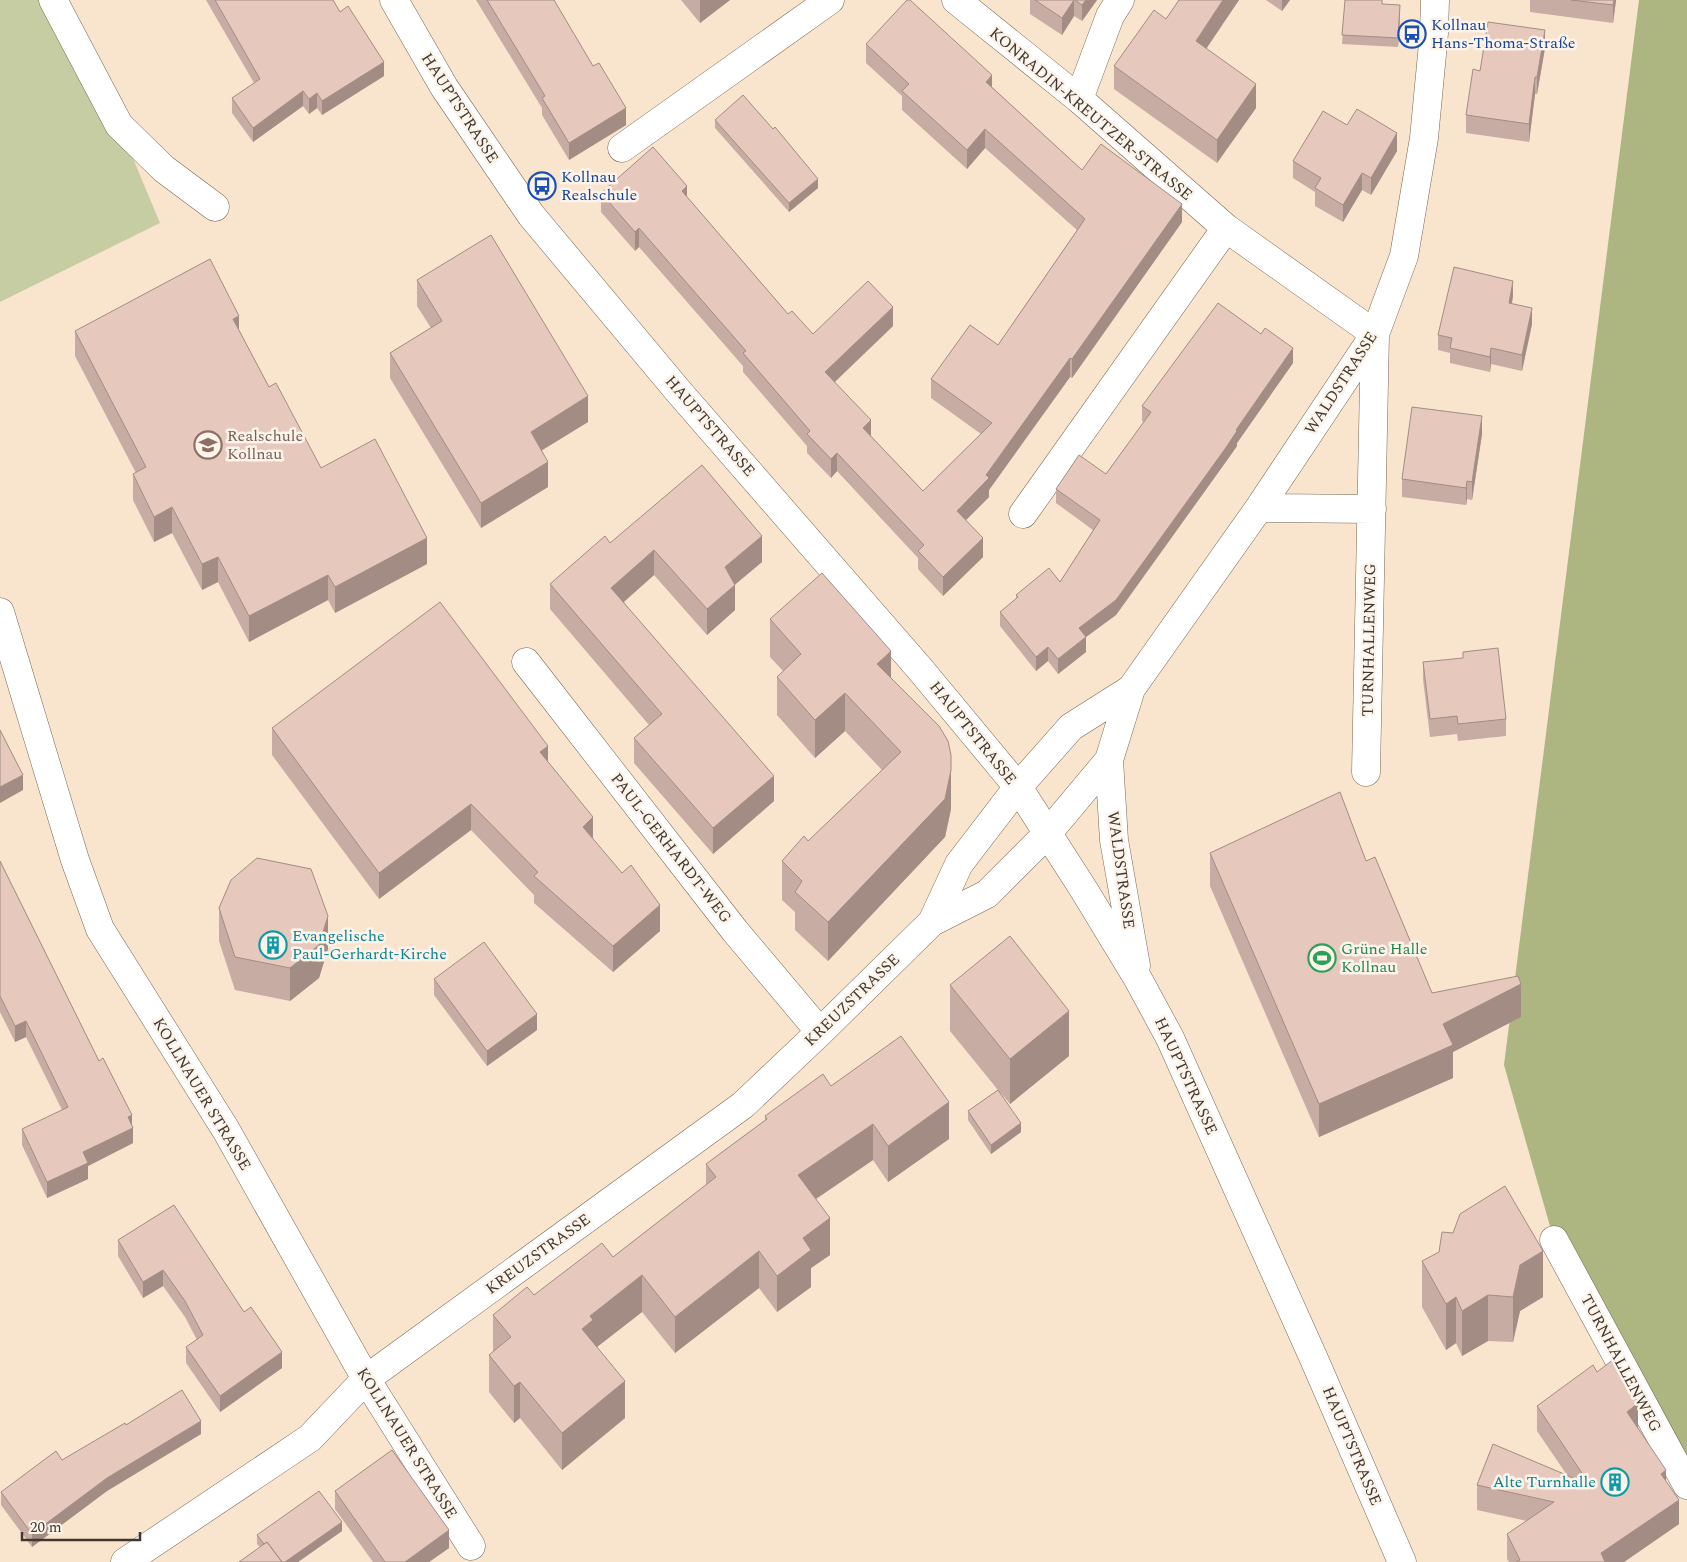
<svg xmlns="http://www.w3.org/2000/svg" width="1687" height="1562" viewBox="0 0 1687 1562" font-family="Spectral,serif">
<rect width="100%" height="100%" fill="#f9e4cd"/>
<path fill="#c7cda2" d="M 0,0 L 53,0 L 119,125 L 160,223 L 0,302 Z"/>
<path fill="#adb581" d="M 1639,0 L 1687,0 L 1687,1485 L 1554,1240 L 1504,1065 Z"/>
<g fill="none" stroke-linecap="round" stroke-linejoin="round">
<g stroke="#796752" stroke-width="29">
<path id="minor" d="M 53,0 L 119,125 L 164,169 L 215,207
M 394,0 L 444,87 L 531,215 L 679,392 L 920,669 L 1018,787 L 1084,890 L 1138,979 L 1170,1038 L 1314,1359 L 1402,1562
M 956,0 L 1079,99 L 1226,228 L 1375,334
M 1079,99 L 1110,16 L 1120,0
M 622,148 L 830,0
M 1259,508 L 1372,509
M 1023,514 L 1226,228
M 0,612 L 75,860 L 100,929 L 226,1130 L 366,1379 L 471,1546
M 526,662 L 735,931 L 820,1032
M 1366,772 L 1375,334
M 932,922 L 959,864 L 1018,787 L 1071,727 L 1131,689
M 1136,966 L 1114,840 L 1109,760 L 1131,689 L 1259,508 L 1375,334 L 1404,256 L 1424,138 L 1434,33 L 1435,0
M 1554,1240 L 1687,1485
M 125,1562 L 310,1438 L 366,1379 L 743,1105 L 820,1032 L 932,922 L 987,894 L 1047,834 L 1109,760"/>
</g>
<use href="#minor" stroke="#fff" stroke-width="28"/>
</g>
<path fill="#c7aca3" d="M 206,0 L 333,0 L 340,12 L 384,76 L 322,115 L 317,108 L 309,114 L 303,106 L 253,142 L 232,113 L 232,98 L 254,83 Z
M 476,0 L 554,0 L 626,125 L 569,160 L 542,115 L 542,108 Z
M 681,0 L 730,0 L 700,23 Z
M 1030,0 L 1097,0 L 1082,21 L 1074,16 L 1062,35 L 1030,14 Z
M 1179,0 L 1239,0 L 1206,48 L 1256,108 L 1217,163 L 1114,89 L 1114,66 L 1166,19 Z
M 1266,0 L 1290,0 L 1282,11 Z
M 1345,0 L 1382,0 L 1382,4 L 1400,14 L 1398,47 L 1342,44 Z
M 1530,0 L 1616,0 L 1613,23 L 1530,12 Z
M 866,44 L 992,87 L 1082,170 L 1182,222 L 1072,378 L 1070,377 L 989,490 L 989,497 L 966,520 L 983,557 L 943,596 L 918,569 L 918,558 L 837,471 L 831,478 L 807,453 L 807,446 L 743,372 L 743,366 L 639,247 L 635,251 L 601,212 L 601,193 L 687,197 L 788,314 L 813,334 L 893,326 L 835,382 L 871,436 L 923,491 L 981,434 L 931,398 L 931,379 L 998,345 L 1077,230 L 985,148 L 967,169 L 902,110 L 902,96 L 866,63 Z
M 1545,48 L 1537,94 L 1535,94 L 1529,142 L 1466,133 L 1466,115 L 1480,71 Z
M 715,120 L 818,188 L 789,212 L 715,128 Z
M 1347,125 L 1397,151 L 1371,195 L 1362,190 L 1343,222 L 1315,206 L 1315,192 L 1293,178 L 1293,161 Z
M 417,280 L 588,422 L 542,450 L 548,487 L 481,528 L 390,378 L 390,353 L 431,328 L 417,306 Z
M 1513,296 L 1512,303 L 1532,324 L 1522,371 L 1491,364 L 1490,372 L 1450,363 L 1450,353 L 1438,350 L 1438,335 Z
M 239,330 L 269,387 L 321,468 L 427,564 L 335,613 L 328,600 L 249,642 L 218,582 L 202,590 L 172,533 L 154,542 L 133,500 L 133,474 L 136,473 L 75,356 L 75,331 Z
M 1293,363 L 1237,443 L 1237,446 L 1225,463 L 1116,615 L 1086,637 L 1086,652 L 1058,674 L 1048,661 L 1036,671 L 1000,626 L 1000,612 L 1016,599 L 1016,595 L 1060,582 L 1093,530 L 1056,503 L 1056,489 L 1106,474 L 1144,422 L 1142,421 L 1142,406 Z
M 1482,434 L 1472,500 L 1467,499 L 1466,505 L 1402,497 L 1402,479 Z
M 610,543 L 762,562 L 735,584 L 735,610 L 707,635 L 654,575 L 624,602 L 774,801 L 713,854 L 634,763 L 634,738 L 649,725 L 550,609 L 550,584 Z
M 770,619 L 891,679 L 951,809 L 945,837 L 828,961 L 795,930 L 795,912 L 782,900 L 782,861 L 808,841 L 882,770 L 845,731 L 815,758 L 777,715 L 777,677 L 783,671 L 770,657 Z
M 1423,662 L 1506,719 L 1506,736 L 1458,741 L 1457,734 L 1430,737 L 1423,679 Z
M 272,728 L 548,762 L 593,839 L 660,931 L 613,972 L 534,903 L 534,895 L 471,830 L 379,899 L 272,755 Z
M 1210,853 L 1366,861 L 1432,993 L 1521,1017 L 1453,1052 L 1453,1078 L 1319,1137 L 1210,886 Z
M 0,861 L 99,1061 L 132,1125 L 133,1143 L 88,1166 L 88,1179 L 47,1198 L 22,1145 L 22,1129 L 62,1110 L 26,1037 L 15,1042 L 0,1012 Z
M 219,908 L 328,949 L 319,978 L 290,1001 L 235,990 L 219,941 Z
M 434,979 L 537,1030 L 487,1066 L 434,995 Z
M 950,985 L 1069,1056 L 1010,1104 L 1000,1092 L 1021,1132 L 991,1154 L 968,1120 L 968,1111 L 998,1090 L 950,1031 Z
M 831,1086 L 949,1139 L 888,1182 L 873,1160 L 816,1199 L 830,1255 L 811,1268 L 811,1287 L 777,1312 L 759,1288 L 675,1353 L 642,1312 L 597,1347 L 625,1418 L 562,1470 L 520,1418 L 514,1423 L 489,1392 L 489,1355 L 493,1352 L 493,1315 L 613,1257 L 706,1185 L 706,1164 L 765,1120 L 765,1116 Z
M 118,1240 L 244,1312 L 282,1368 L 220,1412 L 186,1363 L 186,1347 L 197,1340 L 185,1317 L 163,1286 L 143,1298 L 118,1256 Z
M 1422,1261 L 1543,1297 L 1520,1311 L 1513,1342 L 1488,1341 L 1462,1356 L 1456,1343 L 1446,1350 L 1422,1307 Z
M 1537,1406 L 1638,1428 L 1666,1481 L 1679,1524 L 1624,1562 L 1509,1562 L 1507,1559 L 1507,1534 L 1527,1521 L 1477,1510 L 1477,1485 L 1567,1475 L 1537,1431 Z
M 126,1425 L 201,1434 L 107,1491 L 32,1547 L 1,1505 L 1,1492 L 62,1460 Z
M 335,1491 L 449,1548 L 429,1562 L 373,1562 L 335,1509 Z
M 342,1531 L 298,1562 L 239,1562 L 260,1547 L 257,1544 L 257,1535 Z"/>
<path fill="#a28c84" d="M 700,0 L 730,0 L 700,23 Z
M 1074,0 L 1074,16 L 1062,35 L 1062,18 Z
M 1086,0 L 1097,0 L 1082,21 L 1082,5 Z
M 1223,0 L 1239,0 L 1196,64 L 1196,41 Z
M 1282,0 L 1290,0 L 1282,11 Z
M 1614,0 L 1616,0 L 1613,23 L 1613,5 Z
M 1400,5 L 1400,14 L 1398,47 L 1398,38 Z
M 1545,30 L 1545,48 L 1537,94 L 1537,77 Z
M 384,62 L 384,76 L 322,115 L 322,101 Z
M 992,75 L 992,94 L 986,82 Z
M 1535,77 L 1535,94 L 1529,142 L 1529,124 Z
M 1256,84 L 1256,108 L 1217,163 L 1217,140 Z
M 303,91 L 303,106 L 253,142 L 253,128 Z
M 317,93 L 317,108 L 309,114 L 309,99 Z
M 626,108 L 626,125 L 569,160 L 569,143 Z
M 985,129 L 985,148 L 967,169 L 967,150 Z
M 1397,133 L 1397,151 L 1371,195 L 1371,178 Z
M 1362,173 L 1362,190 L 1343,222 L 1343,205 Z
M 818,179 L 818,188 L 789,212 L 789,203 Z
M 687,186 L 687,205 L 682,191 Z
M 1182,204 L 1182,222 L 1072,378 L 1072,359 Z
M 639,228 L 639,247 L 635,251 L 635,232 Z
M 1513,281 L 1513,296 L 1509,318 L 1509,303 Z
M 893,307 L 893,326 L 825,391 L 825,372 Z
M 1532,308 L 1532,324 L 1522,371 L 1522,355 Z
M 239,316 L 239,341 L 233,319 Z
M 1293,348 L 1293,363 L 1237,443 L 1237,446 L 1225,463 L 1116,615 L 1086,637 L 1086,652 L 1058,674 L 1058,659 L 1079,628 L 1236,430 Z
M 1491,348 L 1491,364 L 1490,372 L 1490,357 Z
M 1070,358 L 1070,377 L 989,490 L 989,497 L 957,529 L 957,511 L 986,475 Z
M 588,396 L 588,422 L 531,457 L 531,432 Z
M 1482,416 L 1482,434 L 1472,500 L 1472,482 Z
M 871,420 L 871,439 L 863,428 Z
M 837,453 L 837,471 L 831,478 L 831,459 Z
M 548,462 L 548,487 L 481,528 L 481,503 Z
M 1467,481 L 1467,499 L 1466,505 L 1466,488 Z
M 172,507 L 172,533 L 154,542 L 154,517 Z
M 762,536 L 762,562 L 725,593 L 725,567 Z
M 427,538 L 427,564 L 335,613 L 335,587 Z
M 983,538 L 983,557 L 943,596 L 943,577 Z
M 654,550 L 654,575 L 611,613 L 611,588 Z
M 218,557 L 218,582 L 202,590 L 202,564 Z
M 328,575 L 328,600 L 249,642 L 249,616 Z
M 735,585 L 735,610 L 707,635 L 707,609 Z
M 1048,647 L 1048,661 L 1036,671 L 1036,657 Z
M 891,651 L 891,689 L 877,664 Z
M 845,693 L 845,731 L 815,758 L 815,720 Z
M 548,746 L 548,773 L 540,752 Z
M 951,770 L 951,809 L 945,837 L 828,961 L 828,922 Z
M 23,775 L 23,790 L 0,803 L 0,787 Z
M 774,776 L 774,801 L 713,854 L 713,828 Z
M 471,804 L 471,830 L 379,899 L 379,873 Z
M 593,817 L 593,844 L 583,827 Z
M 660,905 L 660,931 L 613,972 L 613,946 Z
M 328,916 L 328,949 L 319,978 L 290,1001 L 290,968 Z
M 1521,984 L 1521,1017 L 1453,1052 L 1453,1078 L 1319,1137 L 1319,1104 L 1443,1024 Z
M 1069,1011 L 1069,1056 L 1010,1104 L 1010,1059 Z
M 537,1014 L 537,1030 L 487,1066 L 487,1051 Z
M 26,1021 L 26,1037 L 15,1042 L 15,1026 Z
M 949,1102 L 949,1139 L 888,1182 L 888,1146 Z
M 132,1115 L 132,1128 L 133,1128 L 133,1143 L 88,1166 L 88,1179 L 47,1198 L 47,1182 L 83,1152 L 128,1117 Z
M 1021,1123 L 1021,1132 L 991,1154 L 991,1145 Z
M 873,1124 L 873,1160 L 798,1211 L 798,1175 Z
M 830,1218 L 830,1255 L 811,1268 L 811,1287 L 777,1312 L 777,1276 L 803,1238 Z
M 759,1251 L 759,1288 L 675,1353 L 675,1317 Z
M 1543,1251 L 1543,1297 L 1520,1311 L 1513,1342 L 1513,1297 L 1520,1265 Z
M 163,1270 L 163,1286 L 143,1298 L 143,1282 Z
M 642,1275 L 642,1312 L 593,1350 L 582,1329 L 590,1316 Z
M 1488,1295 L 1488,1341 L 1462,1356 L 1462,1311 Z
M 1456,1297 L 1456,1343 L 1446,1350 L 1446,1304 Z
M 282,1352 L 282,1368 L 220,1412 L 220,1396 Z
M 625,1381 L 625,1418 L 562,1470 L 562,1433 Z
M 520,1382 L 520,1418 L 514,1423 L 514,1386 Z
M 1638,1403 L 1638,1428 L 1627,1437 L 1627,1412 Z
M 201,1421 L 201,1434 L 107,1491 L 32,1547 L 32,1534 L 107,1478 Z
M 1666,1470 L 1666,1495 L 1661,1474 Z
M 1679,1500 L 1679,1524 L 1624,1562 L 1601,1562 L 1601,1553 Z
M 342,1522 L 342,1531 L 298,1562 L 285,1562 Z
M 449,1530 L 449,1548 L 429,1562 L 405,1562 Z"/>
<path fill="#e7c8bd" stroke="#a28c84" d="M 215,0 L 333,0 L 340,12 L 348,6 L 384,62 L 322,101 L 317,93 L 309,99 L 303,91 L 253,128 L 232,98 L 260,79 Z
M 487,0 L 554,0 L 593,66 L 599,63 L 626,108 L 569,143 L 542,98 L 545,96 Z
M 907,0 L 910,0 L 992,75 L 986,82 L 1082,170 L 1101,144 L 1182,204 L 1072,359 L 1070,358 L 986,475 L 989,478 L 957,511 L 983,538 L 943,577 L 918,551 L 924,545 L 837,453 L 831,459 L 807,434 L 810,431 L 743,353 L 746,351 L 639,228 L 635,232 L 601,193 L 653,147 L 687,186 L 682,191 L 788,314 L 792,311 L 813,334 L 868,281 L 893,307 L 825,372 L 871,420 L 863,428 L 923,491 L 992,423 L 931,379 L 970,325 L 998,345 L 1085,219 L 985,129 L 967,150 L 902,91 L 909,84 L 866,44 Z
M 1035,0 L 1074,0 L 1062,18 Z
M 1075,0 L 1086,0 L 1082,5 Z
M 1179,0 L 1223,0 L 1196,41 L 1256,84 L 1217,140 L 1114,66 L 1154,10 L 1166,19 Z
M 1345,0 L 1382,0 L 1382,4 L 1400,5 L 1398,38 L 1342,35 Z
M 1571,0 L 1614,0 L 1613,5 Z
M 1488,22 L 1545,30 L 1537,77 L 1535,77 L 1529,124 L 1466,115 L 1473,69 L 1480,71 Z
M 743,95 L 773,129 L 775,127 L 818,179 L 789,203 L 715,120 Z
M 1357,109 L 1397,133 L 1371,178 L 1362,173 L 1343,205 L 1315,188 L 1321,178 L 1293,161 L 1323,111 L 1347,125 Z
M 491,235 L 588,396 L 531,432 L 548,462 L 481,503 L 390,353 L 442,321 L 417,280 Z
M 210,259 L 239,316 L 233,319 L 269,387 L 276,383 L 321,468 L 375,439 L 427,538 L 335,587 L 328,575 L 249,616 L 218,557 L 202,564 L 172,507 L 154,517 L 133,474 L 146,467 L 75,331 Z
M 1454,267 L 1513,281 L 1509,303 L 1532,308 L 1522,355 L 1491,348 L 1490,357 L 1450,348 L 1452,338 L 1438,335 Z
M 1218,303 L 1261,334 L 1265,328 L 1293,348 L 1236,430 L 1237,431 L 1225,449 L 1116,600 L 1079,628 L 1086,637 L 1058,659 L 1048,647 L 1036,657 L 1000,612 L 1018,597 L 1016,595 L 1049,568 L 1060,582 L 1100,520 L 1056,489 L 1079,455 L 1106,474 L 1151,412 L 1142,406 Z
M 1412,407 L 1482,416 L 1472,482 L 1467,481 L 1466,488 L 1402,479 Z
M 702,465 L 762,536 L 725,567 L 735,585 L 707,609 L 654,550 L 611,588 L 774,776 L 713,828 L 634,738 L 662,714 L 550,584 L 605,536 L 610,543 Z
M 822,573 L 891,651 L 877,664 L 939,726 L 948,741 L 951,755 L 951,770 L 945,799 L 828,922 L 795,892 L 802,881 L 782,861 L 804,836 L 808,841 L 901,752 L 845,693 L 815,720 L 777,677 L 801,654 L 770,619 Z
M 440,602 L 548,746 L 540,752 L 593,817 L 583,827 L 622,873 L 631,865 L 660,905 L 613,946 L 534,876 L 538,872 L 471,804 L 379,873 L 272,728 Z
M 1498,648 L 1506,719 L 1458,724 L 1457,716 L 1430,719 L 1423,662 L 1463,658 L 1463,652 Z
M 0,730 L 23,775 L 0,787 Z
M 1340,792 L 1366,861 L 1375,857 L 1432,993 L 1518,976 L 1521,984 L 1443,1024 L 1453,1045 L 1319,1104 L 1210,853 Z
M 257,858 L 311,869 L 328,916 L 319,945 L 290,968 L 235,957 L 219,908 L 231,880 Z
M 0,861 L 99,1061 L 103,1058 L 132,1115 L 128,1117 L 133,1128 L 83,1152 L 88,1163 L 47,1182 L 22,1129 L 68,1107 L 26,1021 L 15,1026 L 0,996 Z
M 1010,936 L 1069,1011 L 1010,1059 L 950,985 Z
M 484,942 L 537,1014 L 487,1051 L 434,979 Z
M 901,1036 L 949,1102 L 888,1146 L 873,1124 L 798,1175 L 830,1218 L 803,1238 L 811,1250 L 777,1276 L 759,1251 L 675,1317 L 642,1275 L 590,1316 L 593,1320 L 582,1329 L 625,1381 L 562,1433 L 520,1382 L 514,1386 L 489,1355 L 511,1337 L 493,1315 L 527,1287 L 534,1295 L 602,1243 L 613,1257 L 716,1177 L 706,1164 L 767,1119 L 765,1116 L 823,1074 L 831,1086 Z
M 998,1090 L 1021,1123 L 991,1145 L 968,1111 Z
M 1505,1186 L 1543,1251 L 1520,1265 L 1513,1297 L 1488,1295 L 1462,1311 L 1456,1297 L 1446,1304 L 1422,1261 L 1439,1252 L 1442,1232 L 1453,1233 L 1460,1214 Z
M 174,1205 L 244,1312 L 251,1307 L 282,1352 L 220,1396 L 186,1347 L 203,1335 L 185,1301 L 163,1270 L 143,1282 L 118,1240 Z
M 1614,1359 L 1638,1403 L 1627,1412 L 1666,1470 L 1661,1474 L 1679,1500 L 1601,1553 L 1605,1562 L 1516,1562 L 1520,1560 L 1507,1534 L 1554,1502 L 1477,1485 L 1493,1444 L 1590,1485 L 1537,1406 L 1593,1365 L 1597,1372 Z
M 182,1390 L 201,1421 L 107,1478 L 32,1534 L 1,1492 L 56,1451 L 62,1460 L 125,1423 L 126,1425 Z
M 392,1450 L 449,1530 L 405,1562 L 385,1562 L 335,1491 Z
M 319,1491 L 342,1522 L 285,1562 L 282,1562 L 267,1542 L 264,1544 L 257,1535 Z
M 267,1542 L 282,1562 L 239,1562 Z"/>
<defs>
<g id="bus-ring" transform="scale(1.4375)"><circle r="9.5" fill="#fcf4ea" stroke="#1a4fb4" stroke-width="1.5"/><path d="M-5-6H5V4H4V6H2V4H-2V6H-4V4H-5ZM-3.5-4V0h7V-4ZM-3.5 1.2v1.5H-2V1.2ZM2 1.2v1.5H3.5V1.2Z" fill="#1a4fb4"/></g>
<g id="school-ring" transform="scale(1.4375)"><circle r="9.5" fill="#fcf4ea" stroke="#8d6e63" stroke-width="1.5"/><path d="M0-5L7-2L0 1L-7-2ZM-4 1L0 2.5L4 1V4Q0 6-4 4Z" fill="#8d6e63"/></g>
<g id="building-ring" transform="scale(1.4375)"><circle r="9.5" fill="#fcf4ea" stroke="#0f9aa8" stroke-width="1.5"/><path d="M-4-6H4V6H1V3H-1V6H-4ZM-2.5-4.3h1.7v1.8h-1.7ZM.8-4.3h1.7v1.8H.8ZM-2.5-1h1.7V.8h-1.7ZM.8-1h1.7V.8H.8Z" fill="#0f9aa8"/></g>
<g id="stadium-ring" transform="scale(1.4375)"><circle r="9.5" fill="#fcf4ea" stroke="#2e9e5b" stroke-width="1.5"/><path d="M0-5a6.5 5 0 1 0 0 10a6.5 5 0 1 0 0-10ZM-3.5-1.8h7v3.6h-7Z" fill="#2e9e5b"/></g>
</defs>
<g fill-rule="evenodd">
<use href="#bus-ring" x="1412" y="34"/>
<use href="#bus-ring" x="542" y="186"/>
<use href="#school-ring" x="208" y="445"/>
<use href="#building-ring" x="273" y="945"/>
<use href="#stadium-ring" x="1322" y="958"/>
<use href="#building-ring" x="1615" y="1482"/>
</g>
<g text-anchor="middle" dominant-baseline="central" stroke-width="5" stroke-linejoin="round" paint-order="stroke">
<g font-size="16" fill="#164399" stroke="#fcf4ea" text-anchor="start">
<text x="1431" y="25">Kollnau<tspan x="1431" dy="18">Hans-Thoma-Straße</tspan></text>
<text x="561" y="177">Kollnau<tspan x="561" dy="18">Realschule</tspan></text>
</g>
<g font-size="16" fill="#40382f" stroke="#fcf4ea">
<text transform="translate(460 108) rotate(57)">HAUPTSTRASSE</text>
<text transform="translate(1091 114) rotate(40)">KONRADIN-KREUTZER-STRASSE</text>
<text transform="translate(1341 383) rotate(-57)">WALDSTRASSE</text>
<text transform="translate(710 426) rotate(49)">HAUPTSTRASSE</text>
<text transform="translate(1369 640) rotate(-89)">TURNHALLENWEG</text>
<text transform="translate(973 733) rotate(51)">HAUPTSTRASSE</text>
<text transform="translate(671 848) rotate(52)">PAUL-GERHARDT-WEG</text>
<text transform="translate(1121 870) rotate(82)">WALDSTRASSE</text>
<text transform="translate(852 1000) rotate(-44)">KREUZSTRASSE</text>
<text transform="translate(1186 1076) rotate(65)">HAUPTSTRASSE</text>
<text transform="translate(202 1094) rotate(59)">KOLLNAUER STRASSE</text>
<text transform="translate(538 1254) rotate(-36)">KREUZSTRASSE</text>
<text transform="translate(1621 1363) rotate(62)">TURNHALLENWEG</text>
<text transform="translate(407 1443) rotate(58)">KOLLNAUER STRASSE</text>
<text transform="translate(1352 1446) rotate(67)">HAUPTSTRASSE</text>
</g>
<g font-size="16" fill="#785e54" stroke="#fcf4ea" text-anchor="start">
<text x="227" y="436">Realschule<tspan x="227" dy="18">Kollnau</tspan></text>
</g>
<g font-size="16" fill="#0d838f" stroke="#fcf4ea" text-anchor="start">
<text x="292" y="936">Evangelische<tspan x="292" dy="18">Paul-Gerhardt-Kirche</tspan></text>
<text x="1596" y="1482" text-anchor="end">Alte Turnhalle</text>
</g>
<g font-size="16" fill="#27864d" stroke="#fcf4ea" text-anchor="start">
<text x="1341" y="949">Grüne Halle<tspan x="1341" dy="18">Kollnau</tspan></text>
</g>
</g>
<path d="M22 1532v8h118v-8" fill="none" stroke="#40382f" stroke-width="2.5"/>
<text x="30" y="1532" font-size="15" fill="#40382f" stroke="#fcf4ea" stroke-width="4" paint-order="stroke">20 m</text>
</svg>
